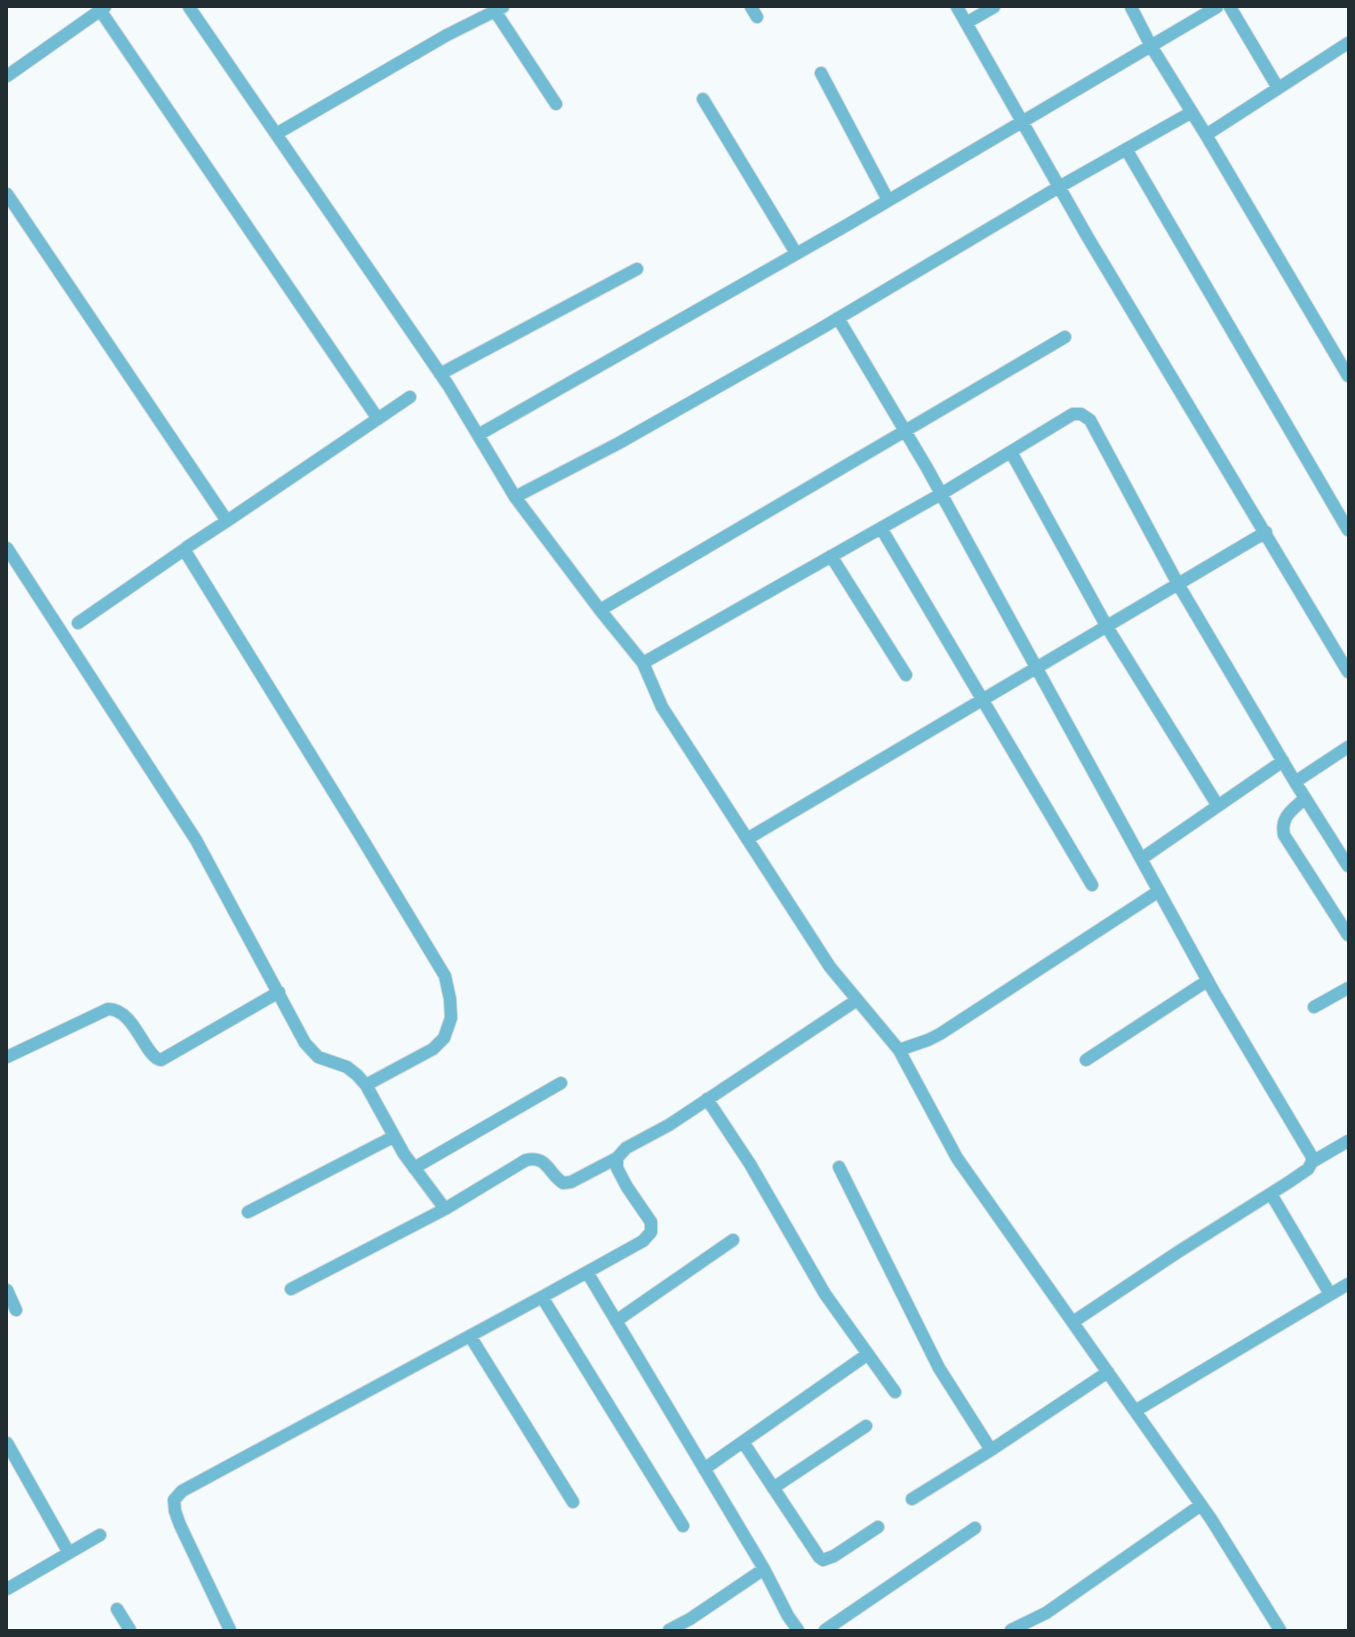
<svg xmlns="http://www.w3.org/2000/svg" width="1355" height="1637" viewBox="0 0 1355 1637" font-family="'IBM Plex Serif',serif">
<rect width="100%" height="100%" fill="#f5fbfd"/>
<g fill="none" stroke-linecap="round" stroke-linejoin="round">
<g stroke="#cfd6d8" stroke-width="14">
<path id="minor" d="M 189,7 L 448,385 L 515,497 L 600,610 L 643,663 L 662,707 L 830,967 L 899,1050 L 957,1158 L 1211,1519 L 1280,1630
M 751,7 L 757,17
M 957,7 L 1087,236 L 1348,672
M 1131,7 L 1151,46 L 1206,135 L 1348,376
M 1230,7 L 1278,88
M 100,10 L 378,419
M 495,11 L 556,104
M 966,23 L 994,7
M 821,73 L 888,200
M 7,76 L 105,7
M 703,99 L 796,253
M 276,134 L 447,35 L 503,7
M 1206,135 L 1348,43
M 1126,149 L 1348,530
M 7,194 L 227,521
M 838,318 L 927,468 L 1214,992 L 1312,1157 L 1312,1162 L 1308,1169 L 1289,1182 L 1178,1252 L 1073,1322
M 440,374 L 637,269
M 478,435 L 847,225 L 1217,7
M 1011,452 L 1107,627 L 1218,806
M 515,497 L 619,443 L 820,329 L 1059,187 L 1192,112
M 881,528 L 1092,885
M 7,548 L 196,840 L 305,1043 L 318,1057 L 347,1067 L 357,1075 L 366,1085 L 404,1154 L 445,1209
M 831,556 L 906,675
M 600,610 L 1065,337
M 78,623 L 185,549
M 643,663 L 941,494 L 1073,414 L 1081,414 L 1090,420 L 1178,584 L 1295,782 L 1348,866
M 1295,782 L 1348,747
M 1305,798 C 1293,810 1280,816 1284,835 L 1348,935
M 747,839 L 1266,532
M 1141,859 L 1283,761
M 1314,1007 L 1348,988
M 899,1050 L 928,1040 L 940,1034 L 1159,891
M 7,1057 L 108,1009 C 135,1009 145,1058 161,1060 L 279,992
M 1086,1060 L 1207,981
M 366,1085 L 433,1049 L 444,1038 L 451,1018 L 450,999 L 445,976 L 360,835 L 185,551 L 187,547 L 227,521 L 410,397
M 707,1099 L 750,1164 L 825,1294 L 895,1392
M 1312,1162 L 1348,1141
M 839,1167 L 939,1368 L 991,1450
M 414,1168 L 561,1083
M 1271,1194 L 1330,1294
M 248,1212 L 393,1137
M 587,1272 L 764,1569 L 788,1616 L 798,1630
M 291,1289 L 445,1209 L 526,1160 C 547,1155 548,1173 563,1183 L 571,1182 L 617,1158
M 7,1290 L 16,1310
M 542,1297 L 683,1526
M 616,1321 L 733,1240
M 470,1336 L 573,1502
M 1135,1411 L 1348,1284
M 743,1442 L 819,1557 L 823,1560 L 834,1556 L 878,1527
M 7,1443 L 69,1553
M 704,1469 L 868,1354
M 773,1488 L 866,1426
M 912,1499 L 991,1450 L 1108,1372
M 7,1589 L 100,1535
M 117,1609 L 130,1630
M 230,1630 L 180,1525 L 175,1511 L 174,1500 L 182,1491 L 542,1297 L 643,1241 L 651,1232 L 651,1222 L 627,1187 L 617,1168 L 617,1158 L 626,1148 L 669,1125 L 857,1000
M 669,1630 L 690,1619 L 764,1569
M 825,1630 L 975,1528
M 1011,1630 L 1046,1613 L 1201,1505"/>
</g>
<use href="#minor" stroke="#70bcd4" stroke-width="12"/>
</g>
<rect width="1355" height="1637" fill="none" stroke="#212d31" stroke-width="16"/>
</svg>
